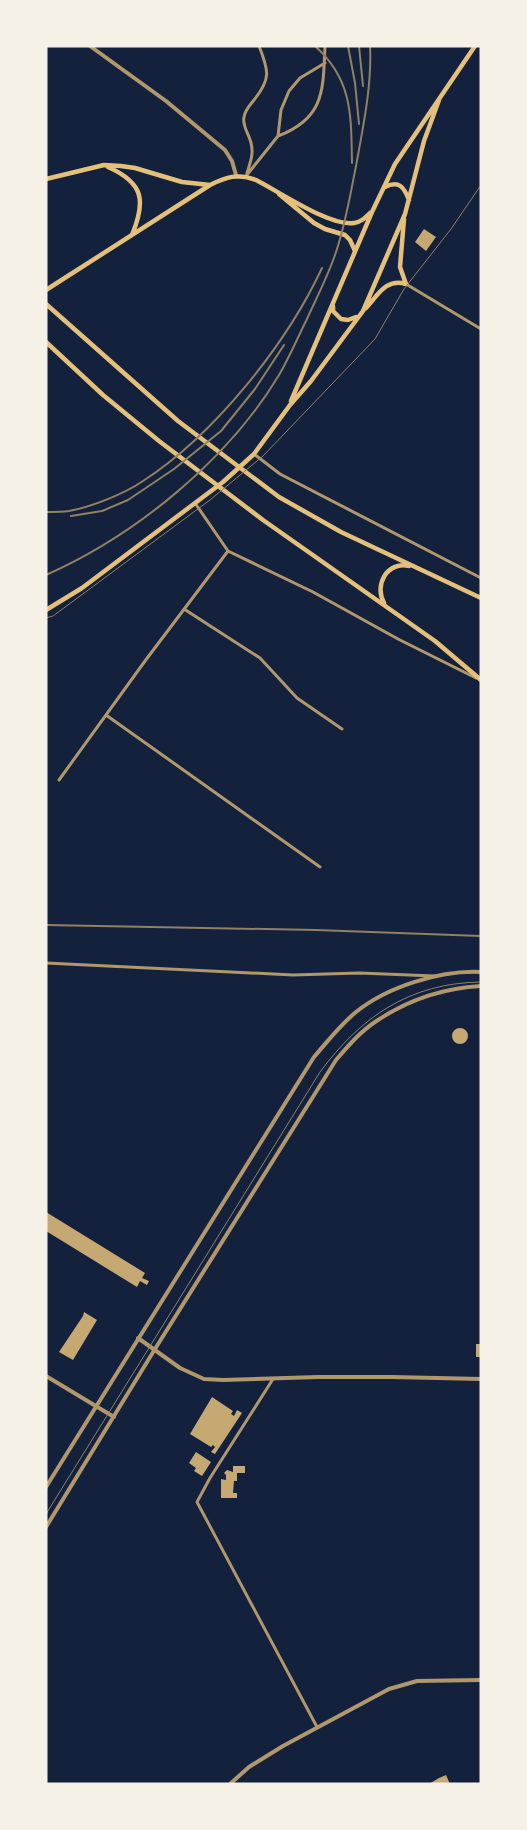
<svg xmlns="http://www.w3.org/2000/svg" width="527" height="1830" viewBox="0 0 527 1830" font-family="'Crimson Pro',serif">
<rect width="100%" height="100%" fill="#14213d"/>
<path fill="#c6a872" d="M 424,229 L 436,237 L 426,251 L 415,242 Z
M452 1036a8 8 0 1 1 16 0a8 8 0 1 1-16 0Z
M 46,1212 L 145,1273 L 142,1278 L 149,1281 L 147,1285 L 140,1281 L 137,1287 L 46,1231 Z
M 84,1312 L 97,1320 L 73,1360 L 59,1352 L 83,1316 Z
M 476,1344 L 481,1344 L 481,1357 L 476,1357 Z
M 212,1397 L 233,1411 L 231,1414 L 234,1416 L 237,1410 L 242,1413 L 215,1454 L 211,1452 L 215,1447 L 213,1445 L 211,1447 L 190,1434 Z
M 196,1452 L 211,1462 L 202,1476 L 194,1471 L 196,1468 L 189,1463 Z
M 233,1466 L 245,1466 L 245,1473 L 237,1473 L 237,1481 L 234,1481 L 233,1493 L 237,1493 L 237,1498 L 221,1498 L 221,1479 L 226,1480 L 226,1475 L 224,1473 L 227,1470 L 233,1472 Z
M 446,1775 L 450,1784 L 429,1784 L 439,1778 Z"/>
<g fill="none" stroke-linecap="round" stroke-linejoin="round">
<path stroke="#b1986c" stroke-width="3" d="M 278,136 C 325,118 323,90 325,46
M 247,173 C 250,163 254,154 251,143 C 249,134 242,126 244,117 C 245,110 250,105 254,100 C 271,79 269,71 259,46
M 246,176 L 278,136 L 281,110 L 289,91 L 300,78 L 325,63
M 406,284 L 481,329
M 254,454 L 280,474 L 481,578
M 195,503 L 228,551 L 313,592 L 398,639 L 476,678
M 184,609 L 260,658 L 297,698 L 342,729
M 106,715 L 320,867
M 59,780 L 145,661 L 228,551
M 46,963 L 293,975 L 359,973 L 435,976
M 273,1379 L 210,1478 L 197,1502 L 317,1727"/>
<path stroke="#b1986c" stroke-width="4" d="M 90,46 L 166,101 L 225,150 L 232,161 L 236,175
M 138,1338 L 180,1368 L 204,1379 L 223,1380 L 318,1377 L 392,1377 L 481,1379
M 46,1376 L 114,1417
M 46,1487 L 314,1057 C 327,1042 340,1025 356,1012 C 387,987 440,970 481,972
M 46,1527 L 155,1349 L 336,1060 C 348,1046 360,1032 375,1022 C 406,1001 443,988 481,986
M 230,1784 L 249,1767 L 283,1746 L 389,1689 L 417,1681 L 481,1680"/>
<path stroke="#e5c07b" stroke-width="4.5" d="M 108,167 C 144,183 146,201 132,235
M 46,179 L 104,165 L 121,166 L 135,168 L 182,182 L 210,185
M 385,187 C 399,180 404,187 409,200
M 279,194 L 314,223 L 325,229 L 345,235 L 350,240 L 355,251
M 404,219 L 400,267 L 406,284
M 46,290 L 210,185 C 226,177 238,173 256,180 C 278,191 330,227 354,223 C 361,222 365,218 370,213
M 46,304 L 178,421 L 279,497 L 341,532 L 481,598
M 333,306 L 333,311 L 341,319 L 348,320 L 356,317
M 366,308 C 378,295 386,278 406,284
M 46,342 L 103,395 L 159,441 L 263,520 L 435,641 L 481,680
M 291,401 L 372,212 L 395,164 L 475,46
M 384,603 C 374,585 387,561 409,566
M 46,610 L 82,588 L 223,482 L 254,454 L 290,405 L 311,381 L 363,311 L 405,214 L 424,141 L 439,100"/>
<path stroke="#918062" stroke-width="1" d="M 46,618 L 53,616 L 210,500 L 263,456 L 375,339 L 404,289 L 451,229 L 481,185
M 46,1514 L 320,1072 C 361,1017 409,983 481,982"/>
<path stroke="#918062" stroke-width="2" d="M 315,46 C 353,80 351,116 352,163
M 348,46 L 355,83 L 359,124
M 359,46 L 363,86
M 46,512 C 54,512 62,512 69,511 C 91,507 124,494 143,481 C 214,435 286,345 322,268
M 71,516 L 102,511 L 128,500 L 174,469 L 221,431 L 255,389 L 284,345
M 46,575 C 136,535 228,460 279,375 C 289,358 297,339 306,321 C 316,299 327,278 335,255 C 345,227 350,196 356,166 C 363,127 372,86 370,46
M 46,925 L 316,930 L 481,936"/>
</g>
<rect width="527" height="1830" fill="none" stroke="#f6f1e7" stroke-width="95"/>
</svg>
